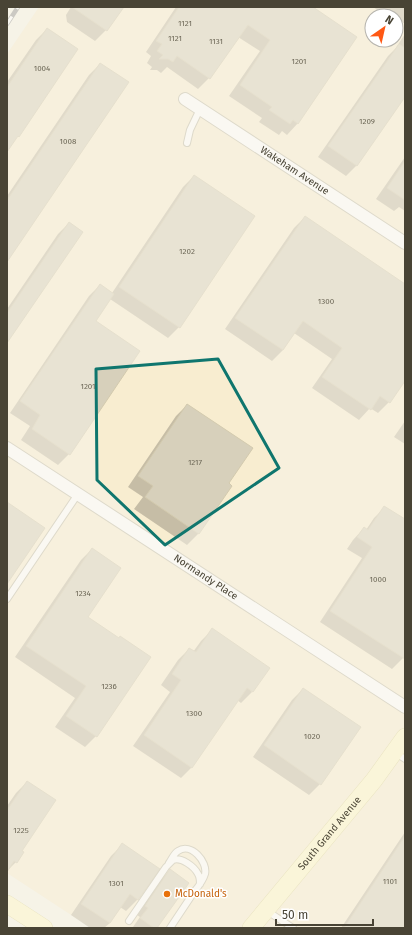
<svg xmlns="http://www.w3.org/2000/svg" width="412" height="935" viewBox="0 0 412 935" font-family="'Fira Sans',sans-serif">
<rect width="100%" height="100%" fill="#f5f3e7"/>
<path fill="#f8edd0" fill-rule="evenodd" d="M 39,7 L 405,7 L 405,928 L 91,928 L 7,873 L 7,54 ZM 372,16 L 396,16 L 396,40 L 372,40 Z"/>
<path fill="#0003" d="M 71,7 L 122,7 L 106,30 L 95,41 L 67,22 L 66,15 Z
M 176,7 L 315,7 L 298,123 L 287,135 L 282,131 L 279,135 L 259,122 L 262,118 L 229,96 L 260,51 L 238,37 L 209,78 L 198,89 L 167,67 L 161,73 L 157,70 L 150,70 L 152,67 L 147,63 L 151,56 L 146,52 Z
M 373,7 L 405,7 L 405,24 L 396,18 L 396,16 L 392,16 L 388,14 L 386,16 Z
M 47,29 L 7,151 L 7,82 L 36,40 Z
M 405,34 L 405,95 L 357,165 L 346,176 L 318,157 L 388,56 L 395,49 Z
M 100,64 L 7,261 L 7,196 L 89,75 Z
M 405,157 L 405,211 L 399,207 L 394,211 L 376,199 Z
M 194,176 L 254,217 L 179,327 L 168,338 L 110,299 L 95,321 L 69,454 L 58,465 L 21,440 L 30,426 L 10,413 L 89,296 L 100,285 L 112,293 L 183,187 Z
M 305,217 L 405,286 L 405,379 L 389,402 L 378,413 L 370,408 L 359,420 L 312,388 L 332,359 L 294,333 L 283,350 L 272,361 L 225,329 L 294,228 Z
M 69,223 L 7,341 L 7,309 L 58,234 Z
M 187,405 L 227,484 L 231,486 L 198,534 L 187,545 L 134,509 L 143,497 L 128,487 L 176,416 Z
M 405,421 L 405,444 L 394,437 Z
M 385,507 L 405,521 L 405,656 L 392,669 L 320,622 L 362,558 L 347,549 L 353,540 L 364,528 L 366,530 L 374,518 Z
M 92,549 L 86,618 L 96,736 L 85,747 L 55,727 L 75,698 L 15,657 L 81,560 Z
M 212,630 L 252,692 L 241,703 L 237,700 L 192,767 L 181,778 L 133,746 L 170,692 L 161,685 L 178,660 L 189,649 L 193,652 L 201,641 Z
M 303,689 L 320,784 L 309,795 L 253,757 L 292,700 Z
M 27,782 L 21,851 L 16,862 L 7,871 L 7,806 L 16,793 Z
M 405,832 L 405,928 L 341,928 Z
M 122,845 L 158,869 L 137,900 L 126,911 L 120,907 L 110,923 L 104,928 L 90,928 L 71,915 L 111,856 Z
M 170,870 L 156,928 L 134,928 L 133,927 L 140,917 L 137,915 L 162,879 Z"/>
<path fill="#d7d0bb" stroke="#d3caae" d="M 72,7 L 124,7 L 107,31 Z
M 179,7 L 313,7 L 357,37 L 298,124 L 293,120 L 290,124 L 269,110 L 272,107 L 240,85 L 270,40 L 248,25 L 210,79 L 177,56 L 173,62 L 168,59 L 159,59 L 163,55 L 157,51 L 162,44 L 156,41 Z
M 47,28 L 78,49 L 19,137 L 18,136 L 7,152 L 7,87 Z
M 399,44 L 405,48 L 405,97 L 357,166 L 328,146 Z
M 100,63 L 129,82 L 7,262 L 7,200 Z
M 405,161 L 405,200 L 387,188 Z
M 194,175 L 255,216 L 180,328 L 119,287 Z
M 305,216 L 405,284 L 405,381 L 390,403 L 380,396 L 371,410 L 322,377 L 342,348 L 303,321 L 283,350 L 235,318 Z
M 69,222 L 83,232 L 7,343 L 7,313 Z
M 100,284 L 114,294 L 96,321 L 140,351 L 70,455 L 32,429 L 40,415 L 20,401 Z
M 187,404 L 253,448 L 229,483 L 232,486 L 199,534 L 145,497 L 153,486 L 138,476 Z
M 7,502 L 45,528 L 7,584 Z
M 384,506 L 405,519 L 405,659 L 330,611 L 372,547 L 357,537 L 364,527 L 368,530 Z
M 92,548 L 121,568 L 88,617 L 119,638 L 120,636 L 151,657 L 97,737 L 66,716 L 86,686 L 26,646 Z
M 212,628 L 270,668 L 253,692 L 247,688 L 192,768 L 144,735 L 181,680 L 172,674 L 189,648 L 196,652 Z
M 303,688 L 361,727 L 321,785 L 264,745 Z
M 27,781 L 56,800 L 22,851 L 24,852 L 17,863 L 14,861 L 7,872 L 7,810 Z
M 405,836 L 405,928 L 344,928 Z
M 122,843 L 160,869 L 138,900 L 130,894 L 110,923 L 81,904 Z
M 170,869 L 189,883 L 157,928 L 154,928 L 140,918 L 148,908 L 145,906 Z"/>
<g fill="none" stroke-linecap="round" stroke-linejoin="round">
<g stroke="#c1bca8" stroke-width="8">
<path id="lane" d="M 187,143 L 190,130 L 200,109
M 7,599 L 78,494
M 396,753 L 405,759
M 169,863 C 172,859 174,853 178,851 C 191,842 208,862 205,874 C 203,881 198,887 194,892 C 186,904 178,916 170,928
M 267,911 L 293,928
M 129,921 L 166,867 L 173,860 C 181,857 194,866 198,874 C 200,877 200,880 200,884"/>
</g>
<g stroke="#c1bca8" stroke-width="14">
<g id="street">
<path id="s1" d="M 185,99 L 405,243"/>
<path id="s2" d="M 7,448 L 405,707"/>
</g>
</g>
<g stroke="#d9d093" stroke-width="18">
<g id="secondary">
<path d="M 7,904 L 44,928"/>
<path id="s3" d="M 251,928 L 374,780 L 405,737"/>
</g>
</g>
<use href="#lane" stroke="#fff" stroke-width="6"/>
<use href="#street" stroke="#fff" stroke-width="12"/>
<use href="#secondary" stroke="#fff9c7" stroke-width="17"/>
<g stroke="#979797" stroke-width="4.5">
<path id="rail" d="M 7,24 L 18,7"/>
</g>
<use href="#rail" stroke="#fff" stroke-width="3" stroke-dasharray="9" stroke-linecap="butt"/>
</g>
<path d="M0 0H412V935H0ZM 218,359 L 279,468 L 165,545 L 97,480 L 96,369 Z" fill="#f5f3e7" fill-opacity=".55" fill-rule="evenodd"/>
<path fill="none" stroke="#0f766e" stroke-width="3" stroke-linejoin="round" d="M 218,359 L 279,468 L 165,545 L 97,480 L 96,369 Z"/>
<circle fill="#e8710a" stroke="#fff" stroke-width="1.5" cx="167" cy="894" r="4"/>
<g text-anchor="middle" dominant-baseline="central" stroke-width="3" stroke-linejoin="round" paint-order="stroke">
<g font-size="8" fill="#6c6756">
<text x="185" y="23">1121</text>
<text x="175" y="38">1121</text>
<text x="216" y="41">1131</text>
<text x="299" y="61">1201</text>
<text x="42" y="68">1004</text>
<text x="367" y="121">1209</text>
<text x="68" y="141">1008</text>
<text x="187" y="251">1202</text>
<text x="326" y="301">1300</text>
<text x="88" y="386">1201</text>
<text x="195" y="462">1217</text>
<text x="378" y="579">1000</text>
<text x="83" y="593">1234</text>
<text x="109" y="686">1236</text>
<text x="194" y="713">1300</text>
<text x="312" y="736">1020</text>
<text x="21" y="830">1225</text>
<text x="390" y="881">1101</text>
<text x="116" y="883">1301</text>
</g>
<g font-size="10" fill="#494435" stroke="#fff">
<text stroke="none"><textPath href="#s1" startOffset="131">Wakeham Avenue</textPath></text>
<text stroke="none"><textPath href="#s2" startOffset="237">Normandy Place</textPath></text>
<text stroke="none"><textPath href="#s3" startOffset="123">South Grand Avenue</textPath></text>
</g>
<g font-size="10" fill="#c56008" stroke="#fff" text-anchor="start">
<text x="175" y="894">McDonald's</text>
</g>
</g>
<rect width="412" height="935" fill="none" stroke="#494435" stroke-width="16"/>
<g transform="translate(384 28) rotate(34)"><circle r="19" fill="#ffffff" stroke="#b6b4ae"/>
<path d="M0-3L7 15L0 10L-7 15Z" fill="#ff5814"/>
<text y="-6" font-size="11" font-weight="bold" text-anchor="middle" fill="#494435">N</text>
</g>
<path d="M276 919v6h97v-6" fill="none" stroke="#494435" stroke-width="2"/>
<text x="282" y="919" font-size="12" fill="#494435" stroke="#ffffff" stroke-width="3" paint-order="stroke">50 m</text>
</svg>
